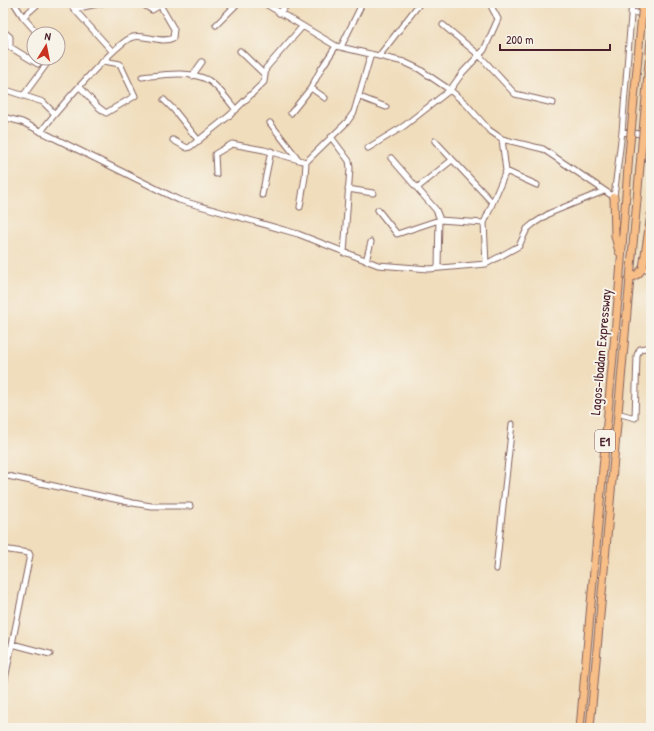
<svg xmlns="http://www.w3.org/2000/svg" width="654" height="731" viewBox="0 0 654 731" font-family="'Patrick Hand',sans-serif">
<rect width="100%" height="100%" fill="#f7f3e8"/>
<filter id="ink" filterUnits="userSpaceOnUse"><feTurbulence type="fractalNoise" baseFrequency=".025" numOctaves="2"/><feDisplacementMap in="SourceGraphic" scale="8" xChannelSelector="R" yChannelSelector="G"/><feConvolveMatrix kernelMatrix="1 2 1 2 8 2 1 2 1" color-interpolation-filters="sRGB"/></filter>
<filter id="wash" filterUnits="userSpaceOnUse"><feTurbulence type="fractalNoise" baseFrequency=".012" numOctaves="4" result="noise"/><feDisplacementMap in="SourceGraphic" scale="16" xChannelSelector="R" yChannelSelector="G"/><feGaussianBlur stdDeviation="0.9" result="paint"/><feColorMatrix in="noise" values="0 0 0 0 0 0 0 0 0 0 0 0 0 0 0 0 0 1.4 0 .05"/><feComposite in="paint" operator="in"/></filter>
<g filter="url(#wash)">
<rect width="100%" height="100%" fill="#f0ddbc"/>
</g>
<g filter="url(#ink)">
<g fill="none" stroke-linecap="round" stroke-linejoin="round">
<g stroke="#84625e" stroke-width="7">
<path id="minor" d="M 14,3 L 23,17 L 38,34
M 69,3 L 74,9 L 102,3
M 141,3 L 152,10 L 164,3
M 264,3 L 336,46 L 404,62 L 419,69 L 450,90 L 466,104 L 489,130 L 502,139 L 543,149 L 614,197 L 622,132 L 651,135
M 74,9 L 112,51
M 631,12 L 651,15
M 279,13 L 289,3
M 23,17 L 39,3
M 216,25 L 238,3
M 443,25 L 479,55 L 515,94 L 553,103
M 3,31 L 10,37 L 10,47 L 38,64
M 341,47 L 360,8
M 240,51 L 265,75
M 379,56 L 420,3
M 192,76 L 202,62
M 142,77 C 162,75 189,70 208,80 C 219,87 228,100 236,110
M 80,87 L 97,106 L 106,113 L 135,96 L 120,64 L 104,61
M 311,88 L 325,98
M 3,89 L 43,102 L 54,113
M 23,96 L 51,58
M 360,97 L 386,107
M 164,100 L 174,110 L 199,141
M 291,113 L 311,88 L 321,69 L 336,46
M 3,117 L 22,122 L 179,200 L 298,234 L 378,265 L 429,269 L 486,264 L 519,246 L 527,229 L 533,224 L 550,213 L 604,191
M 270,123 L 298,159
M 41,132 C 52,116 118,40 133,37 C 145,34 161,44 173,38 L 174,29 L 160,5
M 622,132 L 632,3
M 331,137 L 349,161 L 350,168 L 344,253
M 173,140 L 187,148 L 190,147 L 229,116 L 264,82 L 266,68 L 302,27
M 435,141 L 492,202
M 368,148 L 404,126 L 450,90 L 463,72 L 484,50 L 498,19 L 492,8
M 391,158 L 436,210 L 439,217 L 438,268
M 506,171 L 537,185
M 216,174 L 215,154 L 232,144 L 264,150 L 306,162
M 417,188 L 452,160
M 348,189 L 373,193
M 262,195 L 271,151
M 300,207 L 305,177 L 306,162 L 347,122 L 354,112 L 371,54
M 378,210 L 397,234 L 439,220 L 484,223
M 366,261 L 371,242
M 486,264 L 484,223 L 506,171 L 502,139
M 643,268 L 651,271
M 617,413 L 635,418 L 637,355 L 640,349 L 651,347
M 3,475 L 133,503 L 151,506 L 190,506
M 3,549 L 29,553 L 30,555 L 3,689
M 496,569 L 512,424
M 12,644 L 50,654
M 3,648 L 11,650"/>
</g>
<g stroke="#84625e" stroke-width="9">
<path id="highway" d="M 614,197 L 615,236 L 619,252
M 629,279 L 638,274 L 643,268 L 651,215
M 580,728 L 619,288 L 629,154
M 590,728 L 641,155"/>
</g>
<use href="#minor" stroke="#fff" stroke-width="5"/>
<use href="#highway" stroke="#f7be87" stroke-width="7"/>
<g stroke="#84625e" stroke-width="9" stroke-linecap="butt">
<path id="highway-bridge" d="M 629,154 L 643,3
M 641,155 L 651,39"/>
</g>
<use href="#highway-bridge" stroke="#f7be87" stroke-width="7"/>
</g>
</g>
<g text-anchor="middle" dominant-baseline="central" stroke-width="4" stroke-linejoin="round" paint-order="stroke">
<rect fill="#f7f3e8" stroke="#7e5f64" stroke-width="1" x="595" y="430" width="20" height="22" rx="3"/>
<g font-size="13" font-weight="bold" fill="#4a1f2b">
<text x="605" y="441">E1</text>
</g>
<g font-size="14" fill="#4a1f2b" stroke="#f7f3e8">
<text transform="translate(600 352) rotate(-85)">Lagos-Ibadan Expressway</text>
</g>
</g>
<rect width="654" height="731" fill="none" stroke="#f7f3e8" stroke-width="16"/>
<g transform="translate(46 46) rotate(10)"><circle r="19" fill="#f7f3e8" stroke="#b29e9c"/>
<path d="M0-3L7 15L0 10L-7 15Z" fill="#c8321e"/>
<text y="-6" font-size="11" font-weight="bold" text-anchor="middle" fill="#4a1f2b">N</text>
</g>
<path d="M500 44v6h110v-6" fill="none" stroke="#4a1f2b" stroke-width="2"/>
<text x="506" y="44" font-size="12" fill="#4a1f2b" stroke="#f7f3e8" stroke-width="3" paint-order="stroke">200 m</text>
</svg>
